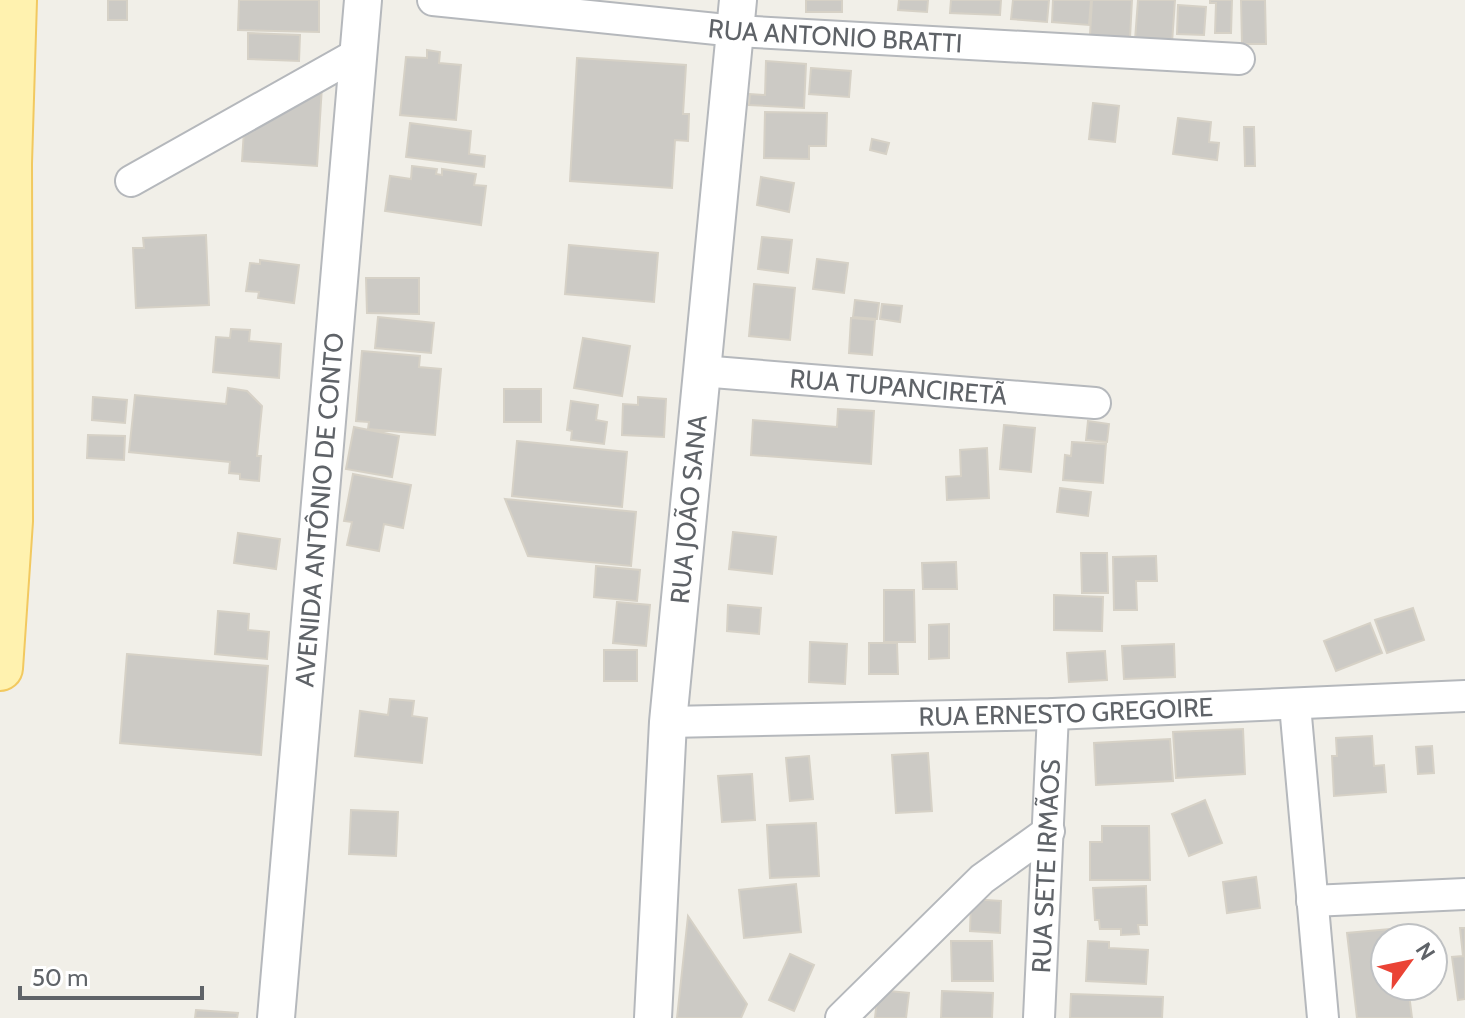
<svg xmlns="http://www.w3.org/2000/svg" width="1465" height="1018" font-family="Cabin,sans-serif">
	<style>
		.building { fill: #cccac5; stroke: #d6d1c6; stroke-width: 2 }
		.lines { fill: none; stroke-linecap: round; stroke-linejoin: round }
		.minor-casing { stroke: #b5b8bc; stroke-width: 34 }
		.tertiary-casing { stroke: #b5b8bc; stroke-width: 40 }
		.primary-casing { stroke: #f2c960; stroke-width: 48 }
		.minor { stroke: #fff; stroke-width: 30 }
		.tertiary { stroke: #fff; stroke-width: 36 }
		.primary { stroke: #fff2af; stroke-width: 44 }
		.labels { text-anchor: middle; stroke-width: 6; stroke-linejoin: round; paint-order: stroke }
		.street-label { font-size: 26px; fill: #5f6368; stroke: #fff }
	</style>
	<rect width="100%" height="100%" fill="#f1efe8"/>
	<!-- building -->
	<path class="building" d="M108 0H127V20H108Z
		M239 0H319V32L238 30Z
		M806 0H842V12H806Z
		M899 0H928L927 12 898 10Z
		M951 0H1001L1000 15 950 13Z
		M1013 0H1049L1047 22 1011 19Z
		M1053 0H1091L1089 25 1052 22Z
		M1092 0H1132L1130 38 1090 35Z
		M1138 0H1175L1172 43 1135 40Z
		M1210 0H1232L1231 33H1215L1216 3H1210Z
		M1241 0H1265L1266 44H1242Z
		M1178 5 1206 7 1204 35 1177 34Z
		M248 33 300 35 299 61 248 59Z
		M427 50 440 52 439 63 461 65 456 120 400 115 406 57 427 58Z
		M577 58 686 65 683 114H689L688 141 675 140 672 188 570 181Z
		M766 61 806 64 804 108 749 105 750 94 765 95Z
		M811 68 851 71 849 97 809 94Z
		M322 86 317 166 242 161 244 130Z
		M1093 103 1119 106 1115 142 1089 139Z
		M765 112 827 113 826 146H809V159L764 158Z
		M1178 118 1211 122 1209 142 1219 143 1217 160 1173 154Z
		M410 123 471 131 469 154 485 156 484 167 406 157Z
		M1244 127H1254L1255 166H1245Z
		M872 139 889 143 886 154 870 150Z
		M412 166 437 169 436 174 442 175V169L476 174 474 185 486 186 481 225 385 211 390 176 411 179Z
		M761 177 794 183 789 212 757 205Z
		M206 235 209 305 136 308 133 248H144L143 238Z
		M762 237 792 240 788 273 758 269Z
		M569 245 658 253 654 302 565 294Z
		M817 259 848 263 844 293 813 289Z
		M260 260 299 265 294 303 258 298 259 292 246 291 250 263 260 264Z
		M366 278H419V314L367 313Z
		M754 284 795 288 790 340 749 336Z
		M855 300 879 303 877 319 853 317Z
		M882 304 902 306 900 322 880 319Z
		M378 317 434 323 431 353 375 348Z
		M851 318 875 320 872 355 849 353Z
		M231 329 250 330 249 341 281 344 279 378 213 372 216 337 230 338Z
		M583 338 630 346 622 396 574 388Z
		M362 351 420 356 419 367 441 369 435 435 368 429 369 422 356 421Z
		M228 388 247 391 262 406 257 456H261L259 481 240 479V474L229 473 230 462 129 452 135 395 226 404Z
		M504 389H541V422H504Z
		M93 397 127 400 125 423 92 420Z
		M638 397 666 399 664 437 622 435 623 404 638 405Z
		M571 401 598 405 596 420 607 422 604 444 571 440 572 431 567 430Z
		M838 409 874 411 871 464 751 455 753 420 837 427Z
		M1088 421 1109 424 1107 442 1086 440Z
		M1004 425 1035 428 1031 472 1000 469Z
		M354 427 399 436 392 477 346 469Z
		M88 435 125 436 124 460 87 458Z
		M517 441 627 452 622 507 512 496Z
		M1072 442 1106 444 1103 483 1063 480 1065 455 1071 456Z
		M987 448 989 498 947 500 946 477 961 476 960 450Z
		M353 474 411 485 403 528 384 524 379 551 347 545 352 522 344 521Z
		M1060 488 1091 492 1088 516 1057 512Z
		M505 499 636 512 631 566 528 556Z
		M733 532 776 537 772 574 729 569Z
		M238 533 280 539 276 569 234 563Z
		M1081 553H1107L1108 593H1082Z
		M1156 556 1157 581H1136L1137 610H1114L1113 557Z
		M956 562 957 589H923L922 563Z
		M596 566 640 570 637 601 594 597Z
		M884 590H914L915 642H884Z
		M1054 595 1103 597 1102 631 1054 630Z
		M617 602 650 605 646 646 613 643Z
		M728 605 761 608 759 634 727 631Z
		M1413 608 1424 640 1387 653 1375 620Z
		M218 611 249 614 248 630 269 632 267 659 215 654Z
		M1370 623 1382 653 1336 671 1324 641Z
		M949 624V658L929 659V625Z
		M810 642 847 644 845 684 809 682Z
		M869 643H897L898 674H869Z
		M1174 644 1175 677 1124 679 1122 646Z
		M604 650H637V681H604Z
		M1105 651 1107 680 1069 682 1067 653Z
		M127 654 268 666 261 755 120 743Z
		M390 699 414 701 412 716 427 718 422 763 355 756 360 711 388 715Z
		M1243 729 1245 774 1176 778 1173 732Z
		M1372 736 1374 766 1384 765 1386 792 1334 796 1332 756H1337L1336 738Z
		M1170 739 1173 781 1096 785 1094 743Z
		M1432 746 1434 773 1418 774 1416 747Z
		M928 753 932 811 896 813 892 755Z
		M809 756 813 799 790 801 786 758Z
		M752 774 755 820 722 822 718 776Z
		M1205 800 1222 843 1189 856 1172 814Z
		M351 810 398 812 396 856 349 854Z
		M816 823 819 876 770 878 767 825Z
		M1102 826H1149L1150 880H1090V842H1102Z
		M1256 877 1260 908 1227 913 1223 882Z
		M796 884 801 932 744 938 739 890Z
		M1146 886 1147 925H1138L1139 934 1121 935V929H1100L1099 920H1095L1093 888Z
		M971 899 1001 901 1000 933 970 931Z
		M688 916 747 1004 741 1018H677Z
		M1412 927 1413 938H1385V986H1408L1412 1018H1357L1347 933Z
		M1460 928H1465V999L1458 1000 1452 957 1463 956Z
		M951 941H992L993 981H952Z
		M1088 941 1109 942V948L1148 950 1146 984 1086 981Z
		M790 954 814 965 794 1011 769 1000Z
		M878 990 909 993 906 1018H875Z
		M942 991 993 993 992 1018H941Z
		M1071 994 1163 997 1162 1018H1070Z
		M196 1010 238 1013 237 1018H195Z"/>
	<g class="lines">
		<!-- minor casing -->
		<g class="minor-casing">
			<g id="minor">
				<path id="s1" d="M433 0 736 31 1239 59"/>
				<path d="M131 181 357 54"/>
				<path id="s2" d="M701 371 1095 403"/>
				<path d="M1295 705 1323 1018"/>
				<path id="s3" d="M668 722 1053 714 1465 696"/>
				<path d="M1312 901 1465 894"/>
				<path d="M841 1018 982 879 1049 831"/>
				<path id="s4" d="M1039 1018 1053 714"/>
			</g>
		</g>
		<!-- tertiary casing -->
		<g class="tertiary-casing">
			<g id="tertiary">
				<path id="s5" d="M276 1018 363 0"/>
				<path id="s6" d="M653 1018 668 722 738 0"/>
			</g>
		</g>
		<!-- primary casing -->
		<g class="primary-casing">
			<path id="primary" d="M0 668 10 521 9 163 14 0"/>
		</g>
		<!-- minor -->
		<use href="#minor" class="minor"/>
		<!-- tertiary -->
		<use href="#tertiary" class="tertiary"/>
		<!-- primary -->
		<use href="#primary" class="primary"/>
	</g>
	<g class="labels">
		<!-- street labels -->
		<g class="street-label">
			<text dy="9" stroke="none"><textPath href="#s1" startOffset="404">RUA ANTONIO BRATTI</textPath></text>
			<text dy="9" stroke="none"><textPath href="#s2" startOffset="198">RUA TUPANCIRETÃ</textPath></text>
			<text dy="9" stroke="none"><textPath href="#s6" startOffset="510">RUA JOÃO SANA</textPath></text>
			<text dy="9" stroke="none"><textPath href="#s5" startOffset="510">AVENIDA ANTÔNIO DE CONTO</textPath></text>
			<text dy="9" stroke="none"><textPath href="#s3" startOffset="398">RUA ERNESTO GREGOIRE</textPath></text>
			<text dy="9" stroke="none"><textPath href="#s4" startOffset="152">RUA SETE IRMÃOS</textPath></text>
		</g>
	</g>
	<!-- north arrow -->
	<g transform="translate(1409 962) rotate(57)"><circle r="38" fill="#ffffff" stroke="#bfc1c3" stroke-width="2"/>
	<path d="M0-6L14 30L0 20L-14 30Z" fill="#ea4335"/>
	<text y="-12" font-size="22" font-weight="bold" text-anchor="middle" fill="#5f6368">N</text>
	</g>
	<!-- scale -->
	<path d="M20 986v12h182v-12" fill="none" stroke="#5f6368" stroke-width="4"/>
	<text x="32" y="986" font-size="24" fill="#5f6368" stroke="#ffffff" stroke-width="6" paint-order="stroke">50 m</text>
</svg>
